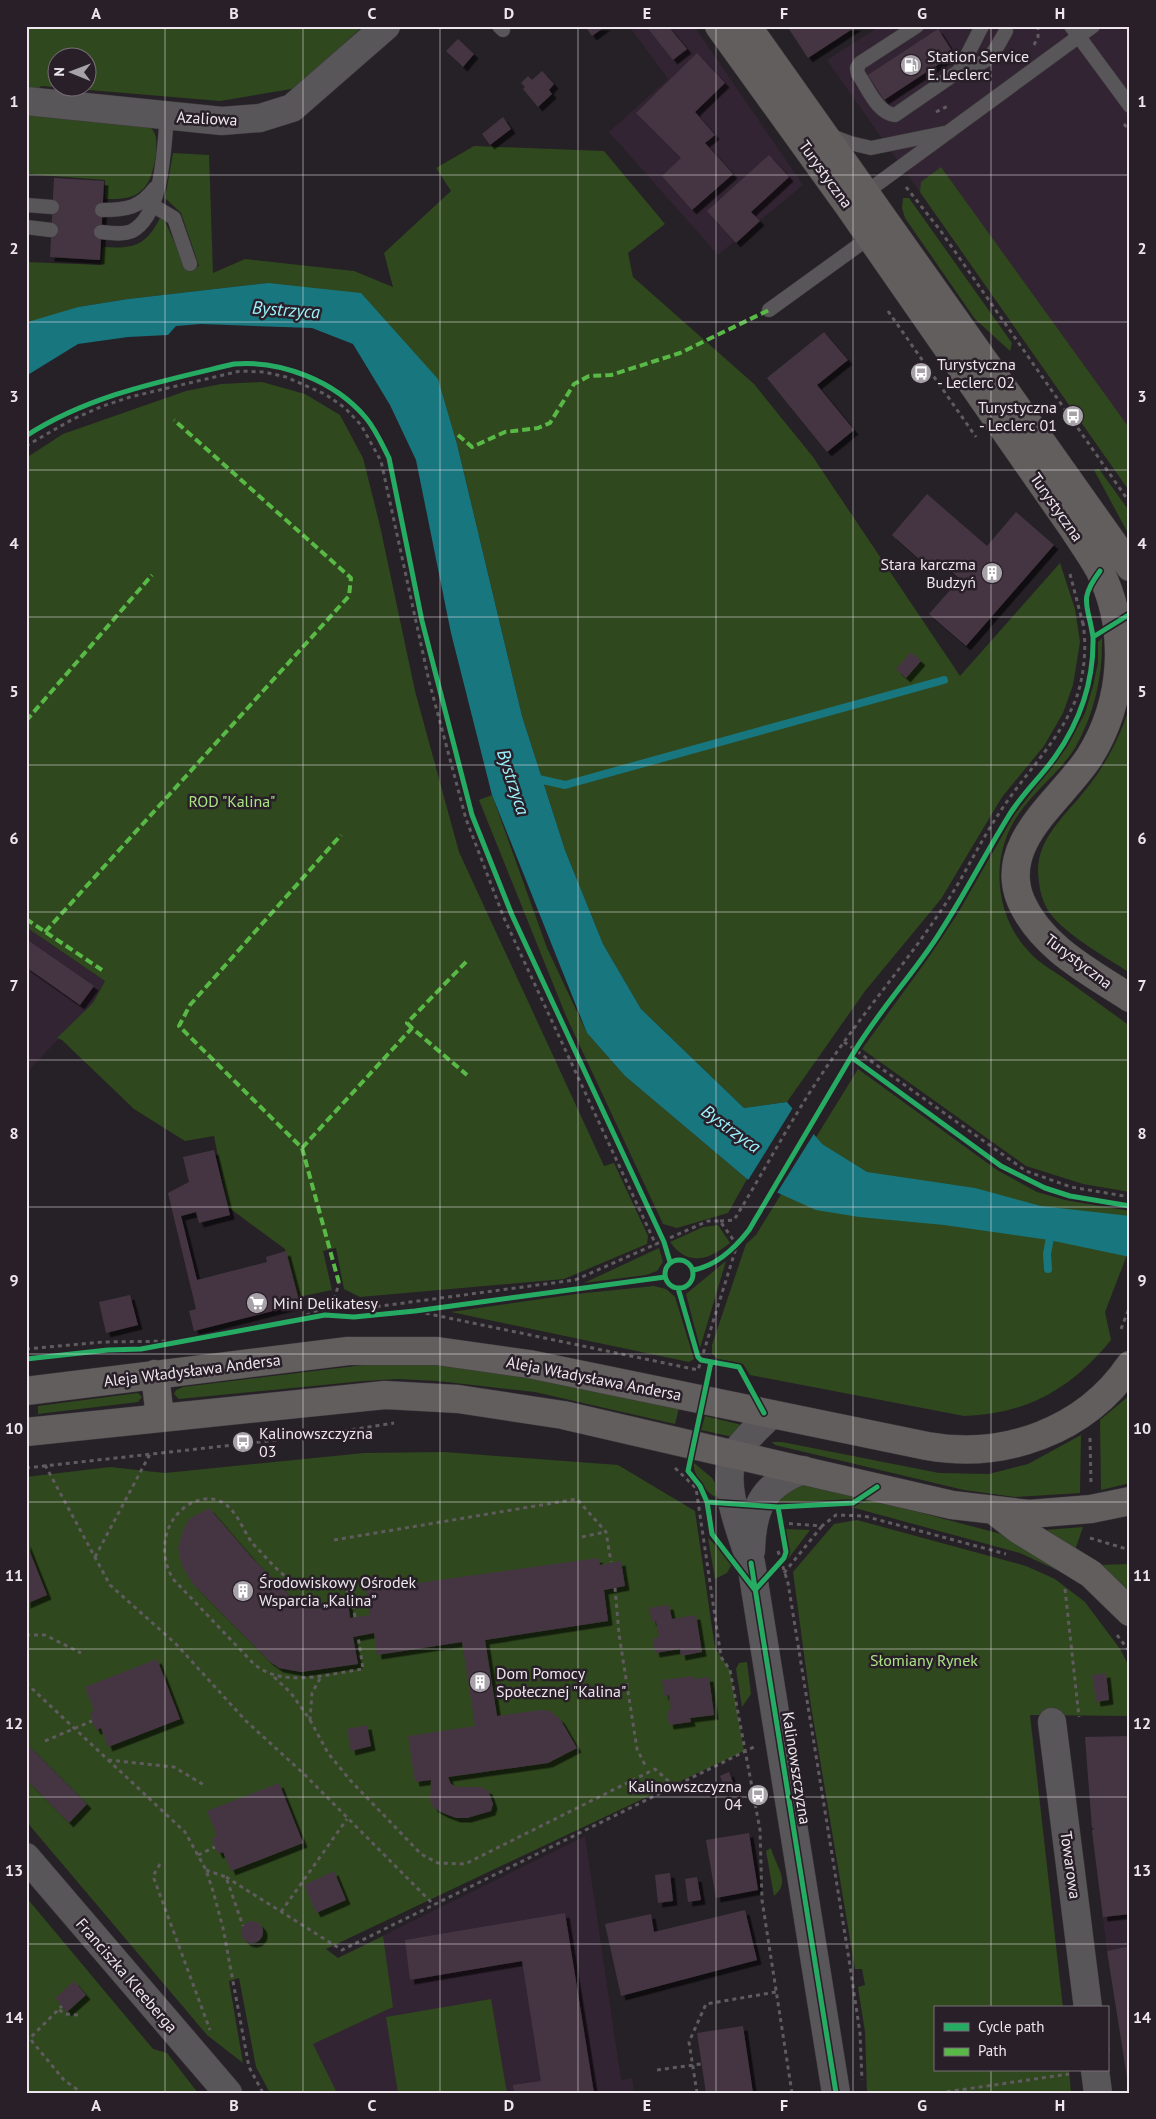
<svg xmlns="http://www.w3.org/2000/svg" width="1156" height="2119" font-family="'PT Sans',sans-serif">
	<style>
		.built { fill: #322432 }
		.green { fill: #30481d; fill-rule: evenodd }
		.water { fill: #18767f }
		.pier { fill: #262127 }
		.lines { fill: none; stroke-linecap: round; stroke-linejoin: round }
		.stream { stroke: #18767f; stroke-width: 8 }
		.building { fill: #453642; filter: url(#shadow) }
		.service-casing { stroke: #3f3b3f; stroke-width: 15 }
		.minor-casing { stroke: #3f3b3f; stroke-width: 29 }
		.secondary-casing { stroke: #3f3b3f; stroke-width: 29 }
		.path { stroke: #5f5b5f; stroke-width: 3; stroke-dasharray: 4 4; stroke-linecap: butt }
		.service { stroke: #595659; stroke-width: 14 }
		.minor { stroke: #595659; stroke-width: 28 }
		.secondary { stroke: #635e5e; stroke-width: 28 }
		.quiet { stroke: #58b947; stroke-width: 4; stroke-dasharray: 8 4; stroke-linecap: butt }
		.cycleway-casing { stroke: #281f29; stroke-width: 8 }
		.cycleway { stroke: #26ab63; stroke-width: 5 }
		.grid { fill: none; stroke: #ede6ed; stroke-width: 1; stroke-opacity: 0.55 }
		.labels { text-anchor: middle; stroke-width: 5; stroke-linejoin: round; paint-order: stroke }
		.poi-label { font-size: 16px; fill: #ede6ed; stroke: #281f29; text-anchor: start }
		.street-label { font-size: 16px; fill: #ede6ed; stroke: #281f29 }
		.park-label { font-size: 16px; fill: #aae382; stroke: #281f29 }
		.water-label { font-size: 18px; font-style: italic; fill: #9cf2fc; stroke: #281f29 }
		.neatline { fill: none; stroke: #ede6ed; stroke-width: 2 }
		.grid-label { font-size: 16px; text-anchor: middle; font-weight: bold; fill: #ede6ed }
	</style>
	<defs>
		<filter id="shadow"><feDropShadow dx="4.5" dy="4.5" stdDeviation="0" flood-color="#0009"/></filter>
	</defs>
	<rect width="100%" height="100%" fill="#262127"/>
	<!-- built -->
	<path class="built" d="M629 26H694L803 185 718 255 609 132 668 79Z
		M880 26H1130V492L827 60Z
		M26 927 105 981 93 1003 26 1073Z
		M1130 1825V1946L1107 1951 1092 1831 1094 1828Z
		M585 1836 621 2080 632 2078 634 2093H337L283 1985Z"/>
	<!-- green -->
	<path class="green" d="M26 26H363L297 88 220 101 41 86 26 101ZM58 58H88V88H58Z
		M26 110 148 125C152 129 155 132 156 138 158 152 153 181 142 190 132 200 117 199 105 199V180L26 174Z
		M474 146 604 151 665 224 628 253 633 277 754 384 813 457 960 676 1060 563 1075 609 1080 642 1073 685 1063 713 1044 746 1002 797 941 899 865 991 787 1102 744 1108 641 1009 603 944 565 850 522 716 457 444 438 380 268 283 128 299 78 307 26 324V262L101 265 103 247C133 249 146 246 160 218L165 221 187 271 199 266 181 213 165 198 173 153 209 155 213 273 245 259 354 271 393 287 384 253 451 191 436 168Z
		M941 167 1130 429V492L920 192 921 182Z
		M903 198H909L1012 343 1010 351 975 319 905 218 902 208Z
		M262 382 305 394 340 415 363 458 380 526 415 691 459 852 604 1166 614 1163 648 1236 647 1244 564 1279 360 1297 344 1289 336 1248 323 1251 332 1290 298 1297 285 1249 228 1207 214 1136 185 1141 134 1109 62 1040 57 1038 93 1003 105 981 26 927V458L63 434 186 391 221 384Z
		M1097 469H1099L1130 512V537L1094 470Z
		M1102 638C1103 676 1094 715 1075 748 1060 772 1034 791 1018 815 988 859 995 920 1034 957 1043 965 1055 972 1065 979 1087 995 1108 1010 1130 1026V1192L1083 1184 1026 1166 862 1049 929 957 958 913 1014 815 1067 747 1085 713 1093 686 1098 663V642Z
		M1130 704V973C1106 957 1071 938 1053 917 1045 908 1040 894 1039 882 1032 841 1064 818 1087 788 1106 764 1122 734 1130 704Z
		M492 795 547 948 587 1033 625 1076 747 1179 728 1213 677 1228 663 1224 566 1016 479 800Z
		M858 1069 997 1170 1037 1192 1065 1200 1130 1211V1247L1105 1312 1111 1340C1071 1389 1027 1414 964 1416L750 1375 743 1364 718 1359 712 1354V1345L746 1244 756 1235Z
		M718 1225 730 1243C709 1260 688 1267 670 1242L703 1227Z
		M659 1248 663 1262 657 1271 646 1275 584 1283Z
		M726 1261 700 1348 686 1294Z
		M654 1286 666 1289 675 1297 694 1359 689 1362 451 1312 576 1294Z
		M372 1364H430L489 1370 679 1408 675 1424 535 1392 438 1381 398 1379 364 1381 179 1399 174 1394 176 1390 183 1387Z
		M138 1393 142 1397 138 1402 38 1414V1406Z
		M1130 1395V1483L1101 1490 1100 1420Z
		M705 1416 750 1427 733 1437 701 1430Z
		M1081 1435 1080 1493 1015 1497 964 1490 775 1445 772 1442H782L939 1473 989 1474 1028 1464Z
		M444 1452 618 1465 695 1511 715 1648 730 1670 744 1751 326 1949 338 1958 383 1936 393 2007 313 2044 337 2093H270L256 2067 239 1978 229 1981 243 2063 207 2035 26 1821V1477L110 1467 165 1473 364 1453Z
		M694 1463 712 1478 724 1497C720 1497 715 1497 712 1495 704 1489 692 1473 694 1463Z
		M803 1484 859 1497 850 1501 791 1503 773 1501Z
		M869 1499 1001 1534 1034 1549 1065 1567 1061 1572 1020 1553 851 1507Z
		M857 1520 1026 1566 1055 1579 1085 1602 1120 1649 1130 1668V1716L1030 1715 1063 2008H935V2070H1069L1071 2093H867L865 2032 858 1987 865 1985 862 1969H855L811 1706 793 1572 834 1524Z
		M1083 1527 1075 1550 1045 1530Z
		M785 1529 810 1530 788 1559 789 1551Z
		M708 1538 728 1556 732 1564 727 1573 715 1579Z
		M1130 1564V1593L1099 1565Z
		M747 1662 751 1694 742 1707 736 1669 739 1663Z
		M771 1848C775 1865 792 1882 774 1896L766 1851Z
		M26 1897 153 2049 167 2053 198 2093H26Z
		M491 1999 507 2093H398L386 2017Z"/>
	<!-- water -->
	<path class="water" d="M268 283 361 293 438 379 457 444 522 716 565 850 603 944 641 1009 744 1108 787 1102 822 1144 867 1172 975 1188 1041 1206 1130 1216V1257L1049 1240 944 1225 859 1217 816 1210 747 1179 625 1076 587 1033 492 795 451 633 416 460 390 405 353 344 312 328 201 324 176 326 168 335 128 337 78 344 26 376V324L31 321 78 307 128 299Z"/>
	<!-- pier -->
	<path class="pier" d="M794 1106 815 1132 775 1196 747 1182Z"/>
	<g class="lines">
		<!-- stream -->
		<path class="stream" d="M534 778 565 785 944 680
			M1048 1269 1047 1254 1051 1232"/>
	</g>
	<!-- building -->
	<path class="building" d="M585 26H606L592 36Z
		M646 26H668L687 49 673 60Z
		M787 26H857L808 58Z
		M938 29 954 54 884 100 868 75Z
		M458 39 474 54 463 67 446 51Z
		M697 53 725 83 695 112 715 135 705 143 733 174 692 210 662 176 681 158 636 113Z
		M542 71 554 84 549 90 552 94 538 107 523 89 525 87 521 83 528 76 532 80Z
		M503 117 511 129 490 145 482 134Z
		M769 155 789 177 751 212 760 221 736 243 707 211Z
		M54 178 104 181 100 260 50 257Z
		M824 332 848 360 817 385 854 430 827 452 767 378Z
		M927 494 987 546 1016 512 1054 545 966 646 929 614 960 579 937 559 929 568 892 535Z
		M911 652 921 661 906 678 896 669Z
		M26 939 94 986 80 1005 26 967Z
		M214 1150 230 1215 199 1223 196 1212 181 1216 197 1280 267 1262 266 1257 286 1251 300 1304 194 1331 189 1311 196 1309 168 1193 189 1182 183 1157Z
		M130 1295 138 1325 106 1333 99 1302Z
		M209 1508 253 1559 297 1603 309 1609 348 1602 350 1618 370 1615 366 1590 598 1558 600 1565 621 1561 625 1586 604 1590 608 1621 485 1640 497 1716 540 1710 550 1711 560 1719 577 1748 548 1763 448 1777 451 1784 457 1787H480L488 1790 493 1804 491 1811 467 1818H456L443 1813 434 1808 430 1801 431 1780 415 1782 408 1736 475 1726 462 1642 377 1655 374 1633 353 1637 358 1664 301 1672 279 1668 269 1661 193 1584 182 1566 178 1547 184 1528 189 1519Z
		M26 1542 47 1595 26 1604Z
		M669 1605 672 1619 696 1615 702 1652 681 1656 680 1649 655 1653 653 1638 659 1637 656 1621 652 1622 649 1608Z
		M157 1659 180 1719 108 1747 101 1728 96 1730 92 1721 90 1713 94 1711 85 1687Z
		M1106 1673 1109 1700 1096 1702 1092 1675Z
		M693 1676V1679L709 1677 714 1715 690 1718 691 1722 669 1725 667 1710H671L669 1695 664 1696 662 1680Z
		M367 1725 371 1746 351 1751 347 1729Z
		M1130 1736V1914L1103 1917 1092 1831 1094 1828H1092L1085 1737Z
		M26 1743 87 1804 69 1823 26 1779Z
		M729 1772 734 1785 725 1789 720 1776Z
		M279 1783 303 1843 231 1871 223 1852 218 1854 215 1847 212 1838 217 1836 207 1811Z
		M749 1833 758 1890 716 1898 706 1840Z
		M334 1871 346 1900 316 1913 304 1885Z
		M670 1873 673 1901 658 1903 655 1875Z
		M697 1877 701 1900 688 1902 685 1879Z
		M745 1910 757 1960 621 1996 605 1924 651 1914 654 1932Z
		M565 1913 594 2093H514L513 2085 541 2081 522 1961 410 1980 405 1940Z
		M241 1932a11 11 0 1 1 22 0a11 11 0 1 1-22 0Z
		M1130 1946V2090H1129L1107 1951Z
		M74 1981 86 1995 67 2012 55 1998Z
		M743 2026 753 2093H706L697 2033Z"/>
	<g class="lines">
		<!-- service casing -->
		<g class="service-casing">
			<path id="service" d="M499 26 503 30
				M917 26 860 63 857 68 858 74C868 88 877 113 895 115L959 71 982 26
				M1071 26 1130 106
				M959 71C991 62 990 59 1006 31L1005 26
				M829 135 850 143 871 148 949 132
				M861 196 1093 26
				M26 205 52 207
				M152 205 174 218 190 264
				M102 210C126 210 140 208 155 188
				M26 227 51 230
				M101 232C110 233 123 235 132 231 163 215 164 146 167 116
				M769 310 870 237"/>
		</g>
		<!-- minor casing -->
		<g class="minor-casing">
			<path id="minor" d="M26 101 222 121 260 118 292 108 386 26
				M771 1414C760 1426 743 1440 735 1454 719 1481 742 1535 751 1563L836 2093
				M751 1551C752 1509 762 1485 803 1470
				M1052 1722 1088 2008
				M26 1857 228 2093
				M1095 2070 1098 2093"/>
		</g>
		<!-- secondary casing -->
		<g class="secondary-casing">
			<path id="secondary" d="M719 26 848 205 1072 527C1081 541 1092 556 1100 571 1129 630 1124 701 1090 756 1063 799 996 842 1021 901 1041 947 1090 972 1130 998
				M747 26 1130 567
				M155 1374 160 1418
				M26 1391 348 1351H437L529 1364 927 1446C1004 1460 1085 1431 1130 1365
				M26 1432 385 1395 458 1399 563 1415 952 1505 1029 1514 1091 1509 1130 1501
				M996 1512 1019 1530 1091 1574 1130 1612"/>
		</g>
		<!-- path -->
		<path class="path" d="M1034 45 1038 37V26
			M936 112 948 106
			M1124 124 1130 131
			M906 187 940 230 1130 503
			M888 311 976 437
			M26 446 73 419 103 406 130 397 240 371 264 372 286 377 325 394 345 408 361 425 381 461 429 681 466 819 504 918 656 1245
			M1070 574 1083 624
			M844 1042 1026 1171 1071 1187 1130 1197
			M720 1221 734 1220C766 1168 795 1112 830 1062 866 1009 907 962 942 909 963 879 978 845 998 815 1023 775 1058 743 1076 699 1084 676 1087 647 1083 624L1091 622
			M332 1307 339 1283
			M291 1320 332 1307 359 1309 575 1280 708 1221H720L737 1245 698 1370 415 1311
			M1121 1329 1130 1306
			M26 1349 103 1342 180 1341
			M1090 1438 1091 1485
			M45 1465 110 1585 176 1644 246 1721 304 1774 434 1905
			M26 1468 305 1437 394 1423
			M675 1468 696 1488 721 1657 730 1670 760 1830 762 1900 792 2093
			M781 1523 822 1526 836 1515 864 1516 1006 1554
			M582 1537 605 1532
			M1090 1538 1130 1550
			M334 1540 577 1499 606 1532 611 1562
			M778 1551 788 1583 848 1953 860 2033 862 2080
			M95 1557 150 1454
			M784 1573 822 1526
			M615 1588 619 1634 637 1749 645 1765
			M1065 1589 1079 1717
			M355 1617C345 1562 333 1596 301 1585 283 1579 268 1559 255 1546 242 1532 238 1507 217 1500 207 1497 197 1500 188 1505 163 1521 158 1554 173 1579L253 1663C282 1689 327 1674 363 1669L358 1636
			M26 1635H45L81 1653
			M1117 1635 1130 1652
			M274 1677 291 1693 310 1720 312 1693 322 1675
			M26 1683 185 1832 206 1870 213 1891 223 1928 249 2067 263 2093
			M310 1720 328 1753 350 1780 421 1854 438 1863 465 1864 655 1769 674 1786
			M45 1741 92 1721
			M108 1760 174 1767 204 1785
			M198 1855 215 1847
			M160 1864 153 1876 210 2030
			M206 1870 226 1877 243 1926
			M226 1877 342 1950 756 1746
			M281 1912 347 1819
			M59 2010 66 2014 78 2015
			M26 2034 64 2080 82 2093
			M1107 2040 1108 2050
			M26 2042 62 2006
			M657 2070 701 2064
			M697 2093 689 2042 706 2004 776 1992
			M939 2093 1069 2074"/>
		<!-- service -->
		<use href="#service" class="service"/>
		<!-- minor -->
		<use href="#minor" class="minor"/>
		<!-- secondary -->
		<use href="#secondary" class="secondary"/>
		<!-- quiet -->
		<path class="quiet" d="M458 435 472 447 505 432 538 428 550 423 574 384 589 376 611 375 680 353 769 310
			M26 721 152 575
			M26 919 102 970
			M45 932 349 596 351 578 174 420
			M412 1028 407 1023 467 961
			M302 1148 412 1028 467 1075
			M339 1283 302 1148 179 1026 190 1005 341 835"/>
		<!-- cycleway casing -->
		<g class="cycleway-casing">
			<path id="cycleway" d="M26 436C89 395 163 381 234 364 281 360 335 381 366 418 376 430 382 444 389 458L422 621 472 815 512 915 664 1242 670 1262
				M1093 637C1088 603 1078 601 1100 571
				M851 1057C876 1014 910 978 937 937 963 898 984 856 1008 817 1021 795 1040 778 1055 757 1081 720 1094 682 1093 637L1130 614
				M665 1274a14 14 0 1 1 28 0a14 14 0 1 1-28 0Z
				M693 1270C717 1266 735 1248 749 1230L851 1057 1001 1166 1045 1188 1070 1196 1130 1206
				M678 1288 698 1357 701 1360 739 1367 764 1413
				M26 1359 108 1350 141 1349 325 1315 354 1317 415 1311 665 1277
				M711 1362 688 1471 700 1486 707 1502 712 1534 755 1590 784 1558 786 1552 778 1507
				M707 1502 778 1507 853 1503 877 1487
				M751 1563 836 2093"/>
		</g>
		<!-- cycleway -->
		<use href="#cycleway" class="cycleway"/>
	</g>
	<!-- grid -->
	<path class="grid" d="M165 26V2093M303 26V2093M440 26V2093M578 26V2093M716 26V2093M853 26V2093M991 26V2008M26 175H1130M26 322H1130M26 470H1130M26 617H1130M26 765H1130M26 912H1130M26 1060H1130M26 1207H1130M26 1354H1130M26 1502H1130M26 1649H1130M26 1797H1130M26 1944H1130M991 2070V2093"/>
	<!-- icons -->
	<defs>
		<g id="fuel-disc" transform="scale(1.125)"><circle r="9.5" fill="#a7a1a8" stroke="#281f29"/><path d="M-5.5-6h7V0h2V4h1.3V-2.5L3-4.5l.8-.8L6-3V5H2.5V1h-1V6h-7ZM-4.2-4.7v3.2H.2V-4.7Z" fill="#fff"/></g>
		<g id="bus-disc" transform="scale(1.125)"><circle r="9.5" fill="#a7a1a8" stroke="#281f29"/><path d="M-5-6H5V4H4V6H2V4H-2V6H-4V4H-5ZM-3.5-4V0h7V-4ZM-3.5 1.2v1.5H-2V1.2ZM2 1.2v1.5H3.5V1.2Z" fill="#fff"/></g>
		<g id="building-disc" transform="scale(1.125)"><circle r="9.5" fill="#a7a1a8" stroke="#281f29"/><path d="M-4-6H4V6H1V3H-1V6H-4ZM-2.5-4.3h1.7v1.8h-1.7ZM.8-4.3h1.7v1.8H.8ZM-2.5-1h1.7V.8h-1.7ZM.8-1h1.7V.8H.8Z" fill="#fff"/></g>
		<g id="supermarket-disc" transform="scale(1.125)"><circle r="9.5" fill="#a7a1a8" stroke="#281f29"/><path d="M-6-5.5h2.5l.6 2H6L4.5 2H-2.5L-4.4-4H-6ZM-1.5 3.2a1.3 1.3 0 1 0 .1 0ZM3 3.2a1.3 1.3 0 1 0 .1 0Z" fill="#fff"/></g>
	</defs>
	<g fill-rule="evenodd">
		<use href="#fuel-disc" x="911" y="65"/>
		<use href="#bus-disc" x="921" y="373"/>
		<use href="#bus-disc" x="1073" y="416"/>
		<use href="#building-disc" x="992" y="573"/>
		<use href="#supermarket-disc" x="257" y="1303"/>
		<use href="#bus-disc" x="243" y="1442"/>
		<use href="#building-disc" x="243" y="1591"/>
		<use href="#building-disc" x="480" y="1682"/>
		<use href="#bus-disc" x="758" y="1795"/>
	</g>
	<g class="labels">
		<!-- poi labels -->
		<g class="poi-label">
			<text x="927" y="62">Station Service<tspan x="927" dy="18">E. Leclerc</tspan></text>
			<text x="937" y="370">Turystyczna<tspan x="937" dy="18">- Leclerc 02</tspan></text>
			<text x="1057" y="413" text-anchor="end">Turystyczna<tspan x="1057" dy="18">- Leclerc 01</tspan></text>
			<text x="976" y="570" text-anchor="end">Stara karczma<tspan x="976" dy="18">Budzyń</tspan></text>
			<text x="273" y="1309">Mini Delikatesy</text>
			<text x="259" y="1439">Kalinowszczyzna<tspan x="259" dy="18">03</tspan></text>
			<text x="259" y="1588">Środowiskowy Ośrodek<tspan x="259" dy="18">Wsparcia „Kalina”</tspan></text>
			<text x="496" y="1679">Dom Pomocy<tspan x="496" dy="18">Społecznej "Kalina"</tspan></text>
			<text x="742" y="1792" text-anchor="end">Kalinowszczyzna<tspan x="742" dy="18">04</tspan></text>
		</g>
		<!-- street labels -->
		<g class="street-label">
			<text transform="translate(207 118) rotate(3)" y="6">Azaliowa</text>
			<text transform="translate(826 174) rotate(54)" y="6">Turystyczna</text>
			<text transform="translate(1057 507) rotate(55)" y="6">Turystyczna</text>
			<text transform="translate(1079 961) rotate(37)" y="6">Turystyczna</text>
			<text transform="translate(192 1370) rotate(-7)" y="6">Aleja Władysława Andersa</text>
			<text transform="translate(594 1378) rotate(11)" y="6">Aleja Władysława Andersa</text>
			<text transform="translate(797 1768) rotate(81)" y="6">Kalinowszczyzna</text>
			<text transform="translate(1071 1865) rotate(82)" y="6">Towarowa</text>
			<text transform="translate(127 1975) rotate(49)" y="6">Franciszka Kleeberga</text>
		</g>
		<!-- park labels -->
		<g class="park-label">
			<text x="232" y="807">ROD "Kalina"</text>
			<text x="924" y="1666">Słomiany Rynek</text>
		</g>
		<!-- water labels -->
		<g class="water-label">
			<text transform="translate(286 310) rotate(4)" y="6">Bystrzyca</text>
			<text transform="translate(513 782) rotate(72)" y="6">Bystrzyca</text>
			<text transform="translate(731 1129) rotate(36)" y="6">Bystrzyca</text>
		</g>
	</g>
	<!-- border -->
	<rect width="1156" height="2119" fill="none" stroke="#281f29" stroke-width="55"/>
	<!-- legend -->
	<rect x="934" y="2006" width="175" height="65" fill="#281f29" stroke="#776f77"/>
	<rect x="944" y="2023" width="25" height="8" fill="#26ab63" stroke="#776f77"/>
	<text x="978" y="2032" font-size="15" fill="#ede6ed">Cycle path</text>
	<rect x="944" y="2048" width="25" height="8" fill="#58b947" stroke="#776f77"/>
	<text x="978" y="2056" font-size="15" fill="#ede6ed">Path</text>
	<!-- north arrow -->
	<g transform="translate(72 72) rotate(271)"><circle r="24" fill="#281f29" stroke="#776f77"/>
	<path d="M0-4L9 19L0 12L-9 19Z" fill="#a7a1a8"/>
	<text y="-8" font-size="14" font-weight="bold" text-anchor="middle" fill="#ede6ed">N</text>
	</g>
	<rect x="28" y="28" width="1100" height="2064" class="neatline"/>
	<g class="grid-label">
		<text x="96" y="19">A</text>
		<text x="234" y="19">B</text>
		<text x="372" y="19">C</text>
		<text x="509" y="19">D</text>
		<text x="647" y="19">E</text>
		<text x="784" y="19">F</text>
		<text x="922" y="19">G</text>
		<text x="1060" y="19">H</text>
		<text x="14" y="107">1</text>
		<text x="1142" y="107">1</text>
		<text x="14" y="254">2</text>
		<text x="1142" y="254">2</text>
		<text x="14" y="402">3</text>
		<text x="1142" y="402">3</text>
		<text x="14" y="549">4</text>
		<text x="1142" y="549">4</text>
		<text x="14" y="697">5</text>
		<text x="1142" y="697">5</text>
		<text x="14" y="844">6</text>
		<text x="1142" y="844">6</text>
		<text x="14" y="991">7</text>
		<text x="1142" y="991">7</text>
		<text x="14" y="1139">8</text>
		<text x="1142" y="1139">8</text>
		<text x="14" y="1286">9</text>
		<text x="1142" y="1286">9</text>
		<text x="14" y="1434">10</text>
		<text x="1142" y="1434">10</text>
		<text x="14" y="1581">11</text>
		<text x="1142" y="1581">11</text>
		<text x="14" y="1729">12</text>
		<text x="1142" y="1729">12</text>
		<text x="14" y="1876">13</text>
		<text x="1142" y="1876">13</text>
		<text x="14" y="2023">14</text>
		<text x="1142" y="2023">14</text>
		<text x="96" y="2111">A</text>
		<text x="234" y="2111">B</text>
		<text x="372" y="2111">C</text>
		<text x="509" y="2111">D</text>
		<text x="647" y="2111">E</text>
		<text x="784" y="2111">F</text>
		<text x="922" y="2111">G</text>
		<text x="1060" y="2111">H</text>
	</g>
</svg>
